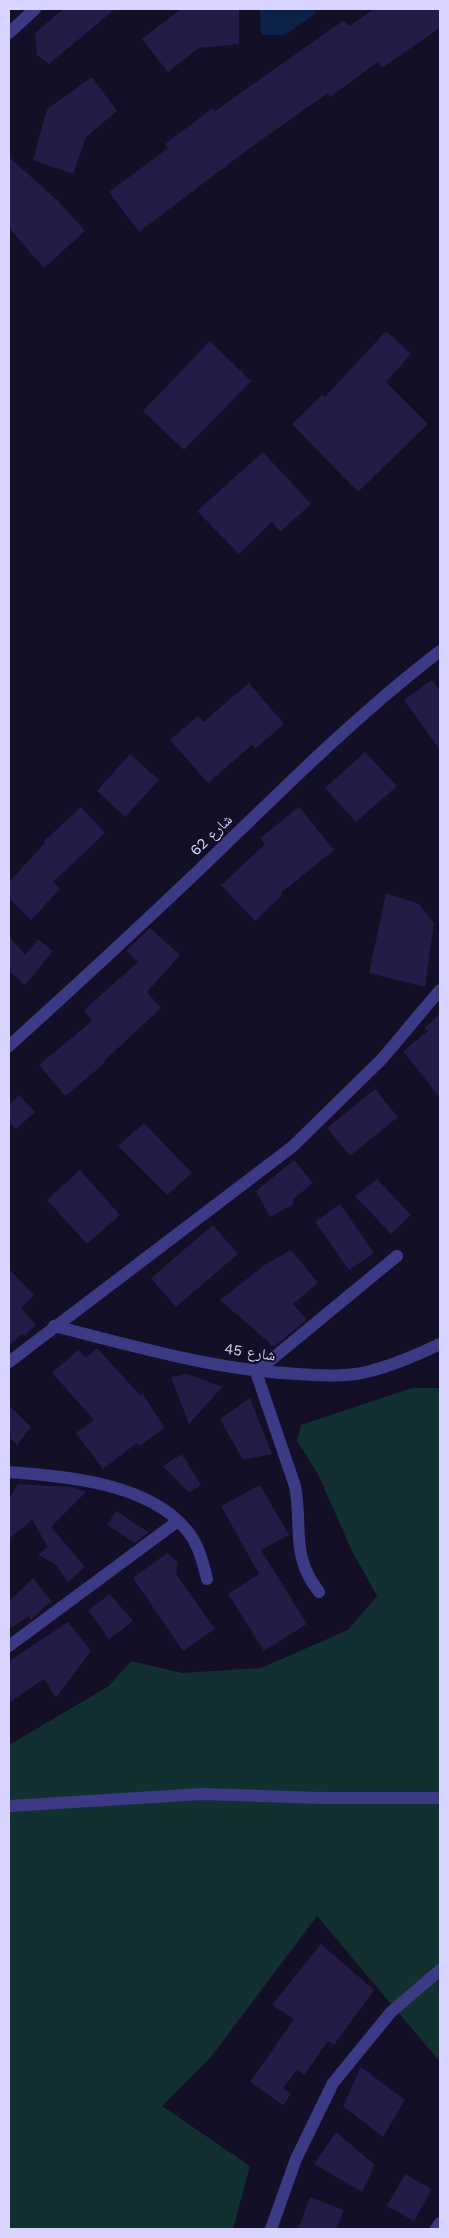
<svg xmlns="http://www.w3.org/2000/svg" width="449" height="2238" font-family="'Work Sans','Noto Naskh Arabic',sans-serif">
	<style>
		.green { fill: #12302f }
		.water { fill: #0c2248 }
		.building { fill: #241b47 }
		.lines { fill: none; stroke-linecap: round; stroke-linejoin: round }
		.minor { stroke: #3d3a85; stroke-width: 12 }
		.labels { text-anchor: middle; stroke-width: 4; stroke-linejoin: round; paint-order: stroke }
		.street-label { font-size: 15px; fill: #d9d4ff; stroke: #130f26 }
	</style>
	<rect width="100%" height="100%" fill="#130f26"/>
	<!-- green -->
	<path class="green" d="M412 1388H440V2062L317 1916 211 2057 162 2106 250 2166 233 2229H9V1745L109 1686 131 1661 182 1673 261 1668 348 1630 377 1596 352 1551 318 1474 297 1441 301 1425Z"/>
	<!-- water -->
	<path class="water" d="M314 9 315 14 285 35H261L260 10Z"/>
	<!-- building -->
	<path class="building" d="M63 9H115L49 64 37 55 35 33Z
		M181 9H239V44L199 48 168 72 142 39Z
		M374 9H440V28L382 68 378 62 330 97 328 93 254 145 139 232 109 192 168 148 165 144 213 108 215 111 344 20 349 26Z
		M92 77 117 111 86 137 73 174 33 160 47 109Z
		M9 157 58 201 85 231 44 268 9 228Z
		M386 331 411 354 386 382 428 424 358 492 292 424 322 395 325 397Z
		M210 341 251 381 184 450 143 411Z
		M263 452 311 504 280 532 272 522 239 554 197 511Z
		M432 680 440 690V750L404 700Z
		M249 683 284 724 255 749 252 745 208 783 170 740 198 716 203 722Z
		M365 752 397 786 356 822 325 788Z
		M130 754 159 780 125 817 97 791Z
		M81 807 105 833 53 882 60 889 31 920 9 898V882L45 843 44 841Z
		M299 807 334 850 281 893 282 895 255 921 221 885 265 844 260 838Z
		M386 893 419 904 434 923 425 987 369 973Z
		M150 928 180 955 147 992 161 1008 104 1061 105 1063 65 1096 39 1065 92 1021 84 1010 138 962 126 951Z
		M9 936 25 955 38 939 53 951 25 985 9 971Z
		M440 1013V1098L403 1051 428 1031 425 1028Z
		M375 1089 398 1117 350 1156 327 1128Z
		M19 1095 35 1112 16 1129 9 1122V1105Z
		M144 1123 192 1173 167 1195 118 1146Z
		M294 1160 313 1183 292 1200 294 1204 270 1217 256 1191Z
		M80 1170 120 1215 87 1244 47 1200Z
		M377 1179 411 1215 391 1234 355 1196Z
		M340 1204 374 1253 349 1270 315 1222Z
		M213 1225 238 1254 176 1307 151 1278Z
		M291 1250 318 1283 293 1304 307 1320 274 1347 220 1300 266 1264Z
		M9 1269 34 1295 21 1308 36 1325 24 1336 22 1334 9 1346Z
		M97 1348 140 1395 142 1393 165 1428 139 1446 137 1443 103 1469 76 1433 94 1420 52 1373 78 1350 86 1358Z
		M187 1374 222 1387 189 1424 171 1377Z
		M250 1398 272 1454 243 1460 220 1419Z
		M9 1405 31 1427 17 1445 9 1437Z
		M182 1454 201 1485 189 1493 163 1466Z
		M18 1484 71 1487 86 1492 51 1527 85 1567 68 1582 55 1564 38 1555 48 1547 32 1520 9 1539V1499Z
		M260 1485 289 1535 261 1550 307 1624 264 1651 228 1594 259 1574 221 1506Z
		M116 1511 148 1532 146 1534 135 1543 107 1525Z
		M167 1553 178 1562 176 1574 215 1629 183 1651 133 1578Z
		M33 1578 51 1601 31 1620 29 1616 9 1629V1601Z
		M110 1594 133 1621 109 1639 88 1610Z
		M68 1622 91 1651 56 1698 44 1679 9 1703V1661Z
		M321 1944 374 1990 334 2045 328 2041 304 2075 297 2070 283 2088 291 2094 283 2105 250 2082 294 2019 272 2005Z
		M361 2067 405 2100 383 2137 343 2106Z
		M336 2132 375 2165 362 2192 314 2164Z
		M405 2174 432 2189 414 2221 387 2206Z
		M310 2197 344 2210 336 2229H298Z"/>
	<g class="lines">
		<!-- minor -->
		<path class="minor" d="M9 33 35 9
			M9 1046C73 988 137 929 200 869 278 794 354 717 440 651
			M54 1326C134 1346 215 1370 298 1374 319 1375 341 1377 362 1373 390 1367 415 1356 440 1344
			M9 1362 292 1147 382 1059 440 990
			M9 1472C65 1476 152 1483 189 1533 199 1546 203 1563 207 1579
			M319 1592C290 1555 303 1528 295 1486L256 1372 397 1256
			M9 1646 178 1521
			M9 1806 202 1794 322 1798H440
			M271 2229 296 2159 333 2083 391 2012 440 1970
			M436 2229 440 2223"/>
	</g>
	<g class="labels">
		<!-- street labels -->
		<g class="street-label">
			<text transform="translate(211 835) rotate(-44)" y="5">شارع 62</text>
			<text transform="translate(250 1352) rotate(8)" y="5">شارع 45</text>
		</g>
	</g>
	<!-- border -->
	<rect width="449" height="2238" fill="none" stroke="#d9d4ff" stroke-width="20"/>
</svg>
